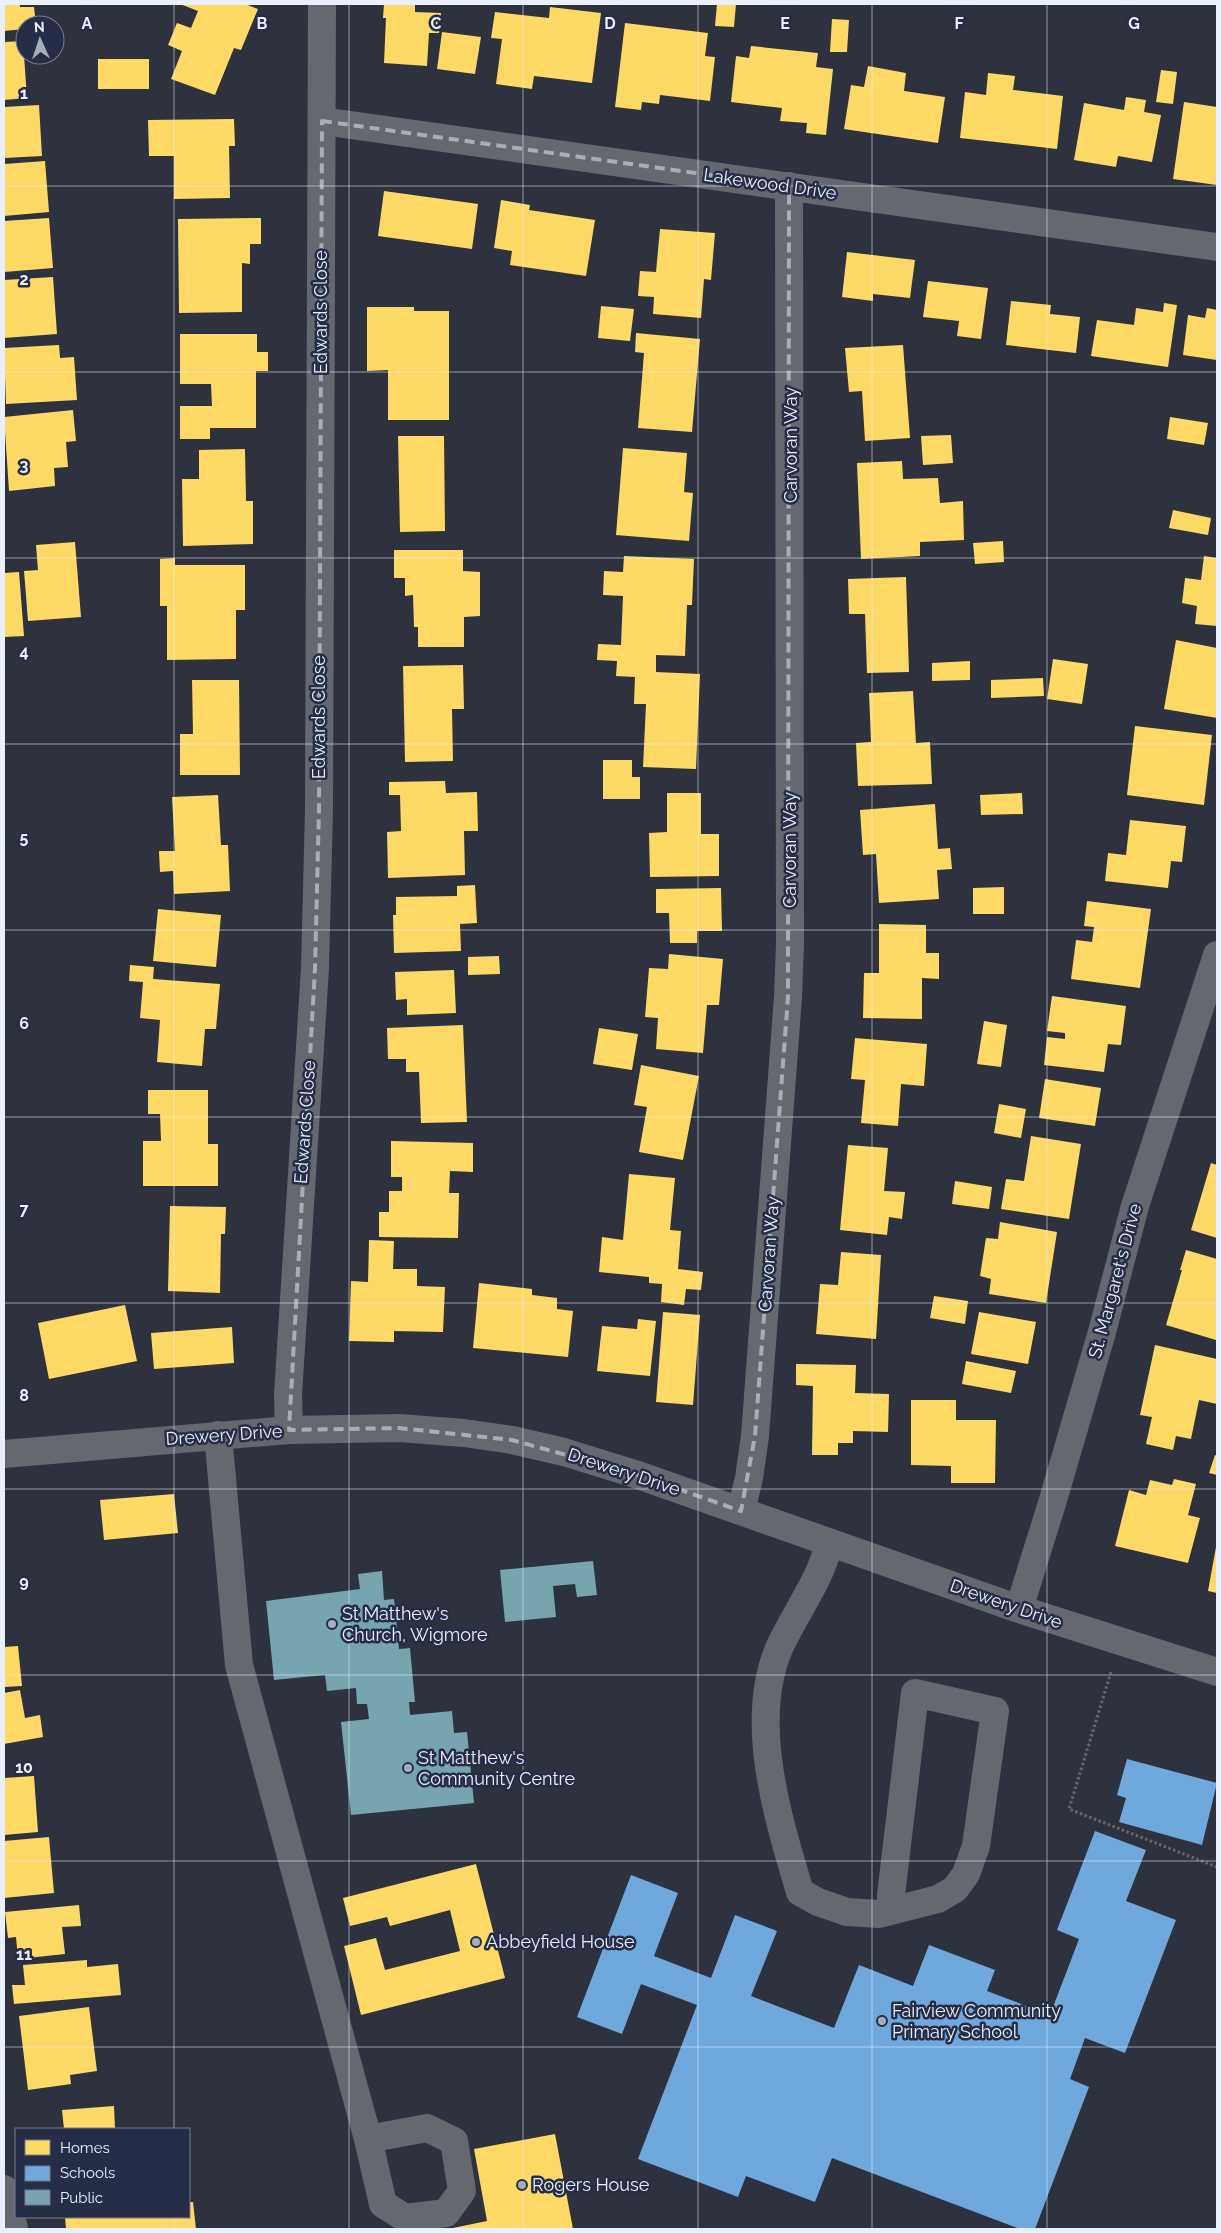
<svg xmlns="http://www.w3.org/2000/svg" width="1221" height="2233" font-family="Raleway,sans-serif">
	<style>
		.homes { fill: #ffd966 }
		.schools { fill: #6fa8dc }
		.public { fill: #76a5af }
		.lines { fill: none; stroke-linecap: round; stroke-linejoin: round }
		.path { stroke: #65686f; stroke-width: 3; stroke-dasharray: 2.5 2.5; stroke-linecap: butt }
		.minor { stroke: #66686f; stroke-width: 28 }
		.marked { fill: none; stroke: #a8adba; stroke-width: 4; stroke-dasharray: 10 6; stroke-linejoin: round }
		.grid { fill: none; stroke: #eaeffd; stroke-width: 1; stroke-opacity: 0.55 }
		.poi-dot { fill: #a8adba; stroke: #262e47; stroke-width: 2 }
		.labels { text-anchor: middle; stroke-width: 5; stroke-linejoin: round; paint-order: stroke }
		.street-label { font-size: 18px; fill: #eaeffd; stroke: #262e47 }
		.poi-label { font-size: 18px; fill: #eaeffd; stroke: #262e47; text-anchor: start }
		.grid-label { font-size: 16px; text-anchor: middle; font-weight: bold; fill: #eaeffd; stroke: #262e47; stroke-width: 5; stroke-linejoin: round; paint-order: stroke }
	</style>
	<rect width="100%" height="100%" fill="#2e323f"/>
	<!-- homes -->
	<path class="homes" d="M4 4H20V7H34L36 25H25V29L4 31Z
		M180 4H245L258 9 241 50 234 48 215 95 171 79 182 51 168 45 177 23 191 28 198 11Z
		M384 4H415V12L441 13 439 33H429L427 66 384 63 386 18H383Z
		M717 4H736L734 27 715 26Z
		M550 7 601 13 592 83 534 76 532 89 496 84 502 39 491 38 495 12 549 18Z
		M832 19 849 20 847 52H830Z
		M625 23 708 33 705 56 715 57 710 101 660 95 659 104 642 102 641 110 615 107Z
		M442 32 481 37 475 74 437 69Z
		M23 41 27 98 4 100V42Z
		M751 46 818 53 816 67 833 69 826 135 806 133 807 123 780 121 782 108 731 102 736 56 749 58Z
		M98 59H149V89H98Z
		M868 66 906 73 904 91 945 97 938 143 844 129 851 85 864 87Z
		M1161 70 1177 72 1173 104 1156 102Z
		M988 73 1015 76 1013 90 1063 96 1057 149 960 138 965 92 986 95Z
		M1126 97 1146 100 1144 112 1161 115 1152 162 1118 156 1116 167 1074 160 1084 103 1124 110Z
		M1184 102 1217 107V185L1173 179Z
		M39 105 42 156 4 158V107Z
		M234 119 235 146H229L230 198 174 199V156H149L148 120Z
		M45 161 49 212 4 216V164Z
		M384 191 478 204 472 249 378 236Z
		M501 200 530 205 529 210 595 220 586 276 510 265 512 251 494 248Z
		M49 218 53 268 4 272V221Z
		M261 218V244H250V264L242 263V312L179 313 178 219Z
		M660 229 715 233 711 280 704 279 701 318 653 314 654 297 638 296 640 271 656 272Z
		M847 252 915 260 910 298 873 294V301L842 297Z
		M53 277 57 334 4 338V280Z
		M928 281 988 288 981 339 957 336 959 321 923 317Z
		M1011 301 1051 305 1050 314 1080 317 1076 353 1006 345Z
		M1164 303 1177 305 1168 367 1091 356 1097 320 1134 325 1136 308 1163 312Z
		M601 306 634 309 630 341 598 338Z
		M367 307H414V311H449V420H388V370L367 371Z
		M1207 308 1217 310V360L1183 355 1188 315 1205 318Z
		M636 333 700 339 692 432 638 428 644 353 635 352Z
		M180 334H257V352H268V371H256V428H210V439H180V406H212L211 384H180Z
		M59 345 60 358 74 357 77 400 6 404 4 348Z
		M903 345 910 438 865 441 862 391 849 392 845 348Z
		M73 410 76 441 66 442 68 467 54 468 55 486 9 491 4 417Z
		M1170 417 1208 423 1204 445 1167 439Z
		M951 435 953 463 923 465 921 436Z
		M398 436H444L445 531 400 532Z
		M623 448 687 453 684 492 693 493 689 541 616 535Z
		M245 449 246 501H253V544L183 546 182 479H199V450Z
		M902 461 903 479 938 478 940 503 963 501 964 540 920 542V556L861 559 857 463Z
		M1173 510 1211 518 1208 535 1169 528Z
		M1003 541 1004 562 975 564 973 543Z
		M75 542 81 617 28 621 24 571 38 570 36 545Z
		M394 550H463V571L480 572V616L464 617V647H418V627H414L413 595 405 596V578H394Z
		M624 556 694 559 692 605H687L685 656 656 655V672L700 674 696 769 643 767 646 704H634L635 677 616 676 617 661 597 660 598 644 621 645 623 596 603 595 604 571 623 572Z
		M1204 556 1217 558V626L1195 624 1197 606 1182 603 1185 578 1201 580Z
		M175 558V565H245V610H236V659L167 660V606H160V559Z
		M19 572 24 636 4 637V573Z
		M906 577 909 672 867 673 865 614H849L848 579Z
		M1176 640 1217 648V718L1164 709Z
		M1053 659 1088 664 1082 704 1047 699Z
		M970 661V680L932 681V663Z
		M463 665 464 709H452L453 761 405 762 403 666Z
		M1043 678 1044 696 991 698V680Z
		M192 680H239L240 775H180V734H193Z
		M913 691 916 743 930 742 932 784 858 786 856 743 871 742 869 693Z
		M1135 726 1212 735 1204 805 1127 795Z
		M603 760H632V777H640V799H603Z
		M445 781 446 793 477 792 478 831H464L465 875 388 878 387 832 401 831 400 795H389V782Z
		M667 793H701V834H719V876L650 877 649 833 667 832Z
		M1022 793 1023 814 981 815 980 795Z
		M218 795 221 845H228L230 891 174 894 173 871 160 872 159 851H175L172 797Z
		M935 804 938 849 950 848 952 869 937 870 939 899 879 903 876 854 863 855 860 810Z
		M1130 820 1186 826 1182 862 1171 861 1168 888 1105 881 1108 853 1126 855Z
		M475 885 477 923 460 924 461 951 394 953 393 915H396V897L457 896V886Z
		M1004 887V914H973V888Z
		M721 888 722 931H697V943H670L669 913H656V889Z
		M1087 901 1151 909 1140 988 1071 979 1076 940 1092 942 1094 927 1084 926Z
		M158 909 221 915 216 967 153 961Z
		M879 924 926 925V953H939V979L922 978V1019L863 1018 864 973H879Z
		M669 954 723 959 719 1005H707L703 1053 656 1049 658 1018 645 1017 649 968 668 969Z
		M499 956 500 974 468 975V957Z
		M130 965 154 967 153 979 220 984 216 1029H205L202 1066 157 1062 160 1020 140 1018 143 982 129 981Z
		M454 970 456 1013 407 1015V999L396 1000 395 972Z
		M1052 996 1126 1006 1121 1045 1108 1044 1104 1072 1044 1065 1047 1037 1065 1039V1033L1047 1031Z
		M984 1021 1007 1025 1001 1067 977 1064Z
		M463 1025 467 1122 421 1123 419 1072H406V1059H388L387 1028Z
		M599 1028 638 1034 632 1070 593 1064Z
		M855 1038 927 1044 924 1086 901 1084 898 1126 861 1123 865 1080 851 1079Z
		M641 1065 699 1076 683 1160 639 1152 647 1107 634 1105Z
		M1045 1079 1101 1088 1095 1126 1039 1118Z
		M148 1090H208V1144H218V1186H143V1141H161L160 1114H148Z
		M999 1104 1026 1109 1021 1138 994 1133Z
		M1031 1136 1081 1144 1069 1219 1001 1209 1006 1179 1024 1181Z
		M391 1141 473 1143V1172L450 1171 449 1193H459L458 1238 379 1237V1212H389V1191H402V1177H391Z
		M848 1145 888 1148 884 1191 905 1192 902 1219 889 1217 887 1235 840 1230Z
		M1211 1163 1217 1165V1238L1191 1230Z
		M629 1174 675 1178 670 1230 681 1231 678 1269 703 1272 701 1290 686 1289 684 1305 661 1302 662 1284 649 1283V1277L599 1272 602 1237 623 1240Z
		M955 1181 992 1187 989 1209 952 1204Z
		M170 1206 226 1207 225 1234H221L220 1293 168 1291Z
		M1000 1222 1057 1232 1046 1303 989 1294 991 1279 980 1276 986 1238 998 1239Z
		M369 1240 394 1241 393 1269H417V1286L445 1287 443 1332 394 1331V1342L349 1341 351 1281 368 1282Z
		M1186 1250 1217 1259 1216 1340 1166 1325 1182 1270H1180Z
		M841 1252 881 1255 876 1339 816 1334 820 1284 838 1285Z
		M479 1283 532 1289V1295L557 1298V1309L573 1311 568 1357 473 1348Z
		M934 1296 968 1301 965 1324 930 1318Z
		M125 1305 137 1361 49 1379 38 1323Z
		M663 1312 700 1315 693 1405 656 1402Z
		M979 1312 1036 1322 1028 1364 971 1354Z
		M638 1319 656 1321 650 1376 597 1371 602 1326 637 1329Z
		M232 1327 234 1363 154 1369 151 1333Z
		M1155 1345 1217 1359V1404L1199 1400 1191 1439 1176 1436 1173 1450 1146 1444 1152 1417 1140 1415Z
		M966 1361 1016 1371 1011 1393 962 1384Z
		M796 1364 856 1365 855 1393 889 1394 888 1432 853 1431V1443H838V1455H812L813 1386 796 1385Z
		M911 1400H956V1420H996L995 1483H951V1466L911 1465Z
		M1215 1455 1217 1456V1475L1209 1473Z
		M1174 1479 1196 1484 1188 1515 1200 1518 1188 1563 1115 1546 1129 1490 1146 1495 1150 1480 1172 1485Z
		M174 1494 178 1533 104 1540 100 1500Z
		M1216 1547H1217V1593L1208 1591Z
		M18 1646 22 1686 4 1687V1647Z
		M20 1690 25 1718 40 1715 43 1737 4 1744V1693Z
		M34 1776 38 1832 4 1835V1778Z
		M49 1837 54 1893 4 1898V1841Z
		M476 1864 505 1978 361 2015 344 1946 376 1938 385 1970 460 1951 450 1910 390 1926 387 1917 350 1926 343 1898Z
		M79 1905 81 1926 62 1927 65 1954 18 1959 16 1937 8 1938 5 1912Z
		M87 1960V1967L118 1964 121 1995 14 2004 12 1985H25L23 1965Z
		M89 2007 97 2071 70 2075 71 2084 28 2090 19 2016Z
		M114 2106 115 2129H64L62 2110Z
		M555 2134 573 2229H448L487 2221 474 2149Z
		M189 2202H193L196 2229H66L65 2217H189Z"/>
	<!-- schools -->
	<path class="schools" d="M1127 1759 1217 1783 1202 1845 1119 1822 1126 1798 1117 1795Z
		M1095 1831 1146 1850 1126 1901 1176 1920 1125 2053 1085 2038 1070 2079 1089 2087 1035 2229H1020L832 2158 815 2202 746 2176 738 2197 638 2159 697 2005 641 1984 622 2034 577 2017 631 1875 678 1893 654 1956 711 1978 735 1915 777 1931 751 1996 834 2028 859 1965 913 1986 929 1945 995 1970 987 1991 1050 2015 1079 1939 1057 1930Z"/>
	<!-- public -->
	<path class="public" d="M593 1561 597 1595 577 1597 575 1584 553 1586 556 1617 505 1622 500 1570Z
		M382 1571 384 1600 394 1599 399 1649 410 1648 415 1702H409L410 1715 452 1711 454 1733 467 1732 474 1803 351 1815 341 1722 369 1719 367 1704H357L356 1688 327 1691 325 1675 274 1680 266 1601 360 1589 358 1574Z"/>
	<g class="lines">
		<!-- path -->
		<path class="path" d="M1111 1672 1069 1809 1217 1867"/>
		<!-- minor -->
		<path class="minor" d="M322 121 1217 247
			M289 1430 288 1395 315 968 319 809 322 4
			M218 1435 239 1665 368 2139 383 2204 405 2218 446 2213 462 2191 454 2141 427 2128 368 2139
			M4 1454 289 1430 399 1428 464 1433 512 1440 564 1452 635 1474 1019 1609 1217 1672
			M741 1511 749 1478 755 1436 788 997 790 943 789 186
			M830 1543C826 1555 822 1567 816 1579 805 1601 791 1623 780 1646 747 1720 778 1818 800 1892L818 1902 847 1912 879 1914 938 1899 955 1889 966 1874 976 1846 995 1711 915 1693 891 1895 892 1910
			M1019 1609 1053 1500 1102 1332 1135 1206 1217 955
			M4 2189 14 2229"/>
	</g>
	<!-- marked area -->
	<path class="marked" d="M322 121 789 186 788 997 755 1436 741 1511 635 1474 512 1440 399 1428 289 1430 315 968 319 809Z"/>
	<!-- grid -->
	<path class="grid" d="M174 4V2129M349 4V2229M523 4V2229M698 4V2229M872 4V2229M1047 4V2229M4 186H1217M4 372H1217M4 558H1217M4 744H1217M4 930H1217M4 1117H1217M4 1303H1217M4 1489H1217M4 1675H1217M4 1861H1217M4 2047H1217M174 2217V2229"/>
	<!-- markers -->
	<g class="poi-dot">
		<circle cx="332" cy="1624" r="5"/>
		<circle cx="408" cy="1768" r="5"/>
		<circle cx="476" cy="1942" r="5"/>
		<circle cx="882" cy="2021" r="5"/>
		<circle cx="522" cy="2185" r="5"/>
	</g>
	<g class="labels">
		<!-- street labels -->
		<g class="street-label">
			<text transform="translate(770 184) rotate(8)" y="6">Lakewood Drive</text>
			<text transform="translate(321 312) rotate(-90)" y="6">Edwards Close</text>
			<text transform="translate(791 445) rotate(-90)" y="6">Carvoran Way</text>
			<text transform="translate(319 717) rotate(-90)" y="6">Edwards Close</text>
			<text transform="translate(790 850) rotate(-90)" y="6">Carvoran Way</text>
			<text transform="translate(305 1122) rotate(-86)" y="6">Edwards Close</text>
			<text transform="translate(769 1254) rotate(-86)" y="6">Carvoran Way</text>
			<text transform="translate(1115 1281) rotate(-75)" y="6">St. Margaret's Drive</text>
			<text transform="translate(224 1435) rotate(-4)" y="6">Drewery Drive</text>
			<text transform="translate(624 1472) rotate(18)" y="6">Drewery Drive</text>
			<text transform="translate(1006 1604) rotate(19)" y="6">Drewery Drive</text>
		</g>
		<!-- poi labels -->
		<g class="poi-label">
			<text x="342" y="1620">St Matthew's<tspan x="342" dy="21">Church, Wigmore</tspan></text>
			<text x="418" y="1764">St Matthew's<tspan x="418" dy="21">Community Centre</tspan></text>
			<text x="486" y="1948">Abbeyfield House</text>
			<text x="892" y="2017">Fairview Community<tspan x="892" dy="21">Primary School</tspan></text>
			<text x="532" y="2191">Rogers House</text>
		</g>
	</g>
	<g class="grid-label">
		<text x="87" y="29">A</text>
		<text x="262" y="29">B</text>
		<text x="436" y="29">C</text>
		<text x="610" y="29">D</text>
		<text x="785" y="29">E</text>
		<text x="959" y="29">F</text>
		<text x="1134" y="29">G</text>
		<text x="24" y="99">1</text>
		<text x="24" y="285">2</text>
		<text x="24" y="471">3</text>
		<text x="24" y="657">4</text>
		<text x="24" y="843">5</text>
		<text x="24" y="1029">6</text>
		<text x="24" y="1215">7</text>
		<text x="24" y="1401">8</text>
		<text x="24" y="1587">9</text>
		<text x="24" y="1773">10</text>
		<text x="24" y="1960">11</text>
	</g>
	<!-- border -->
	<rect width="1221" height="2233" fill="none" stroke="#eaeffd" stroke-width="10"/>
	<!-- legend -->
	<rect x="15" y="2128" width="175" height="90" fill="#262e47" stroke="#747b90"/>
	<rect x="25" y="2140" width="25" height="15" fill="#ffd966" stroke="#747b90"/>
	<text x="60" y="2153" font-size="15" fill="#eaeffd">Homes</text>
	<rect x="25" y="2166" width="25" height="15" fill="#6fa8dc" stroke="#747b90"/>
	<text x="60" y="2178" font-size="15" fill="#eaeffd">Schools</text>
	<rect x="25" y="2190" width="25" height="15" fill="#76a5af" stroke="#747b90"/>
	<text x="60" y="2203" font-size="15" fill="#eaeffd">Public</text>
	<!-- north arrow -->
	<g transform="translate(40 40) rotate(357)"><circle r="24" fill="#262e47" stroke="#747b90"/>
	<path d="M0-4L9 19L0 12L-9 19Z" fill="#a8adba"/>
	<text y="-8" font-size="14" font-weight="bold" text-anchor="middle" fill="#eaeffd">N</text>
	</g>
</svg>
